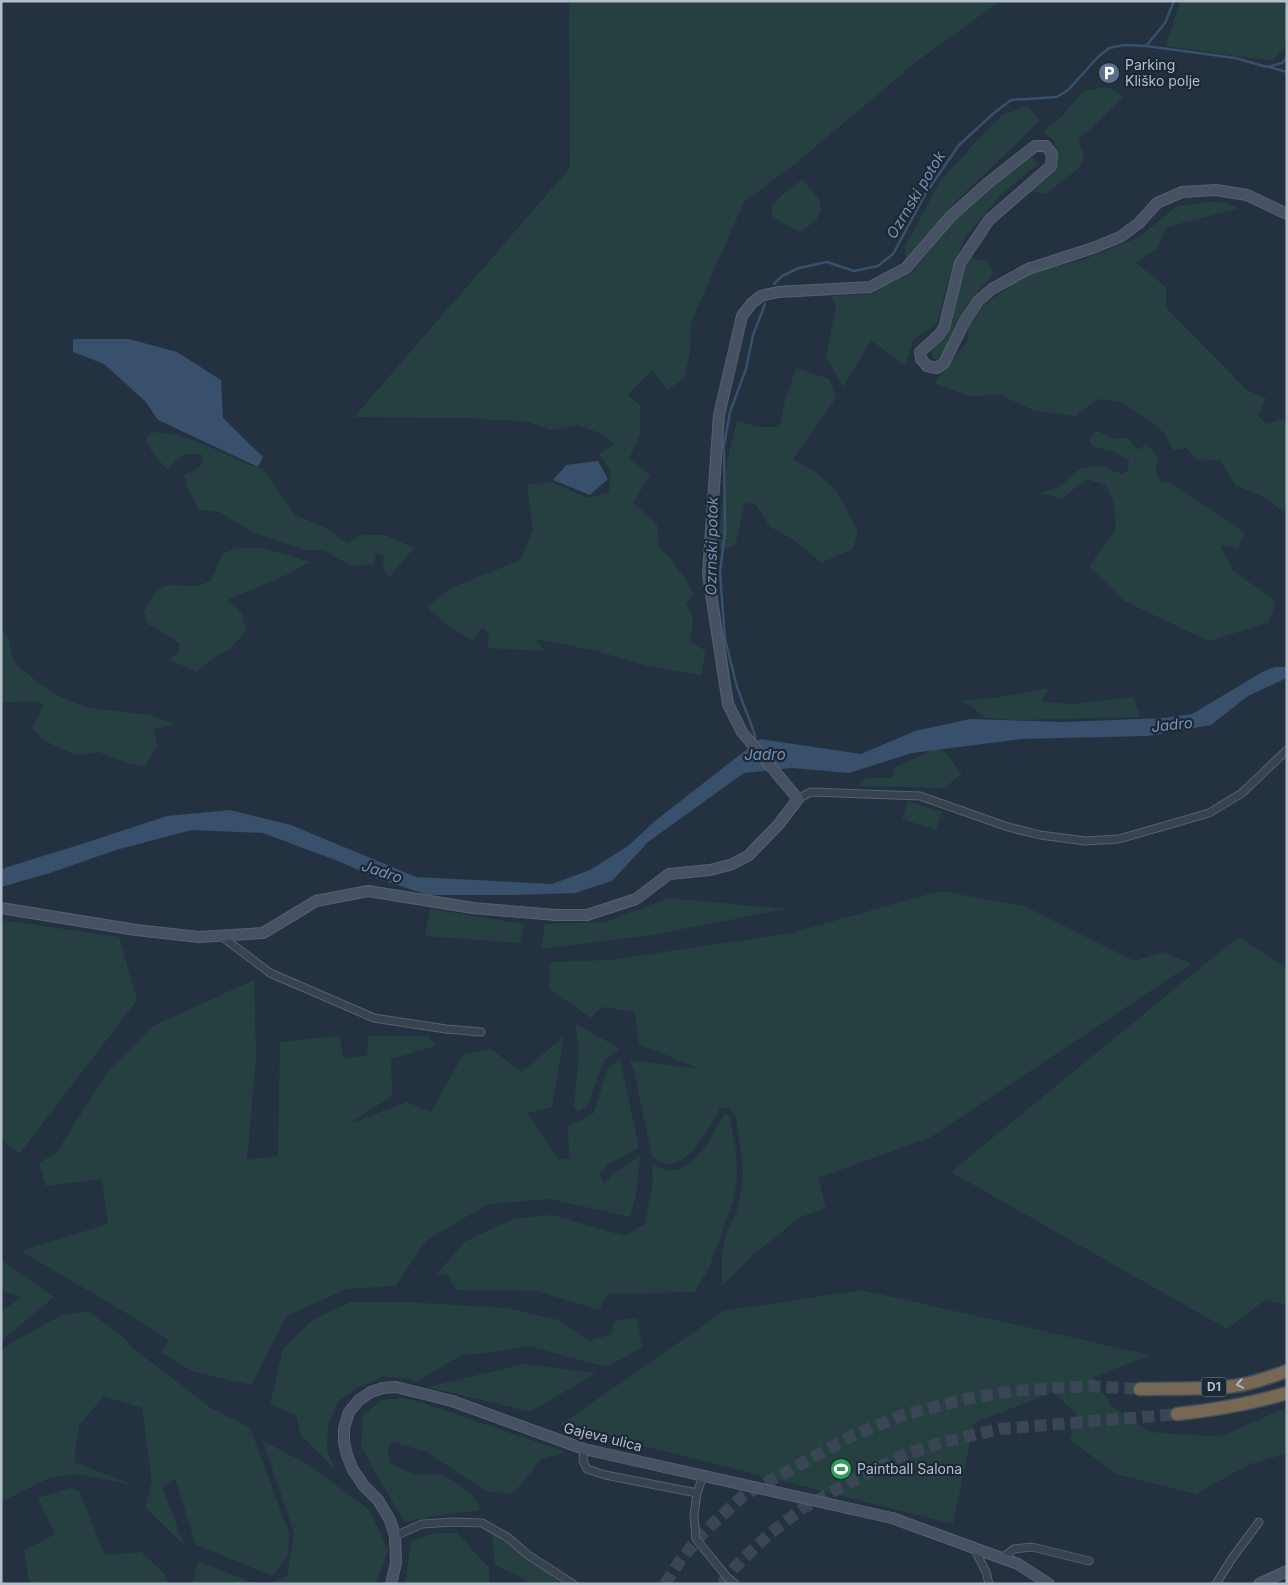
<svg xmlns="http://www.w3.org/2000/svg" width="1288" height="1585" font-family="Inter,sans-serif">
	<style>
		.green { fill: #264042 }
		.water { fill: #38506b }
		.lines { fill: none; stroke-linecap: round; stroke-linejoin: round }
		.stream { stroke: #38506b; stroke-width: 2.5 }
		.highway-tunnel { stroke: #3a4656; stroke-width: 12; stroke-dasharray: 12 6; stroke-linecap: butt }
		.street-casing { stroke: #56616e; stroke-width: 9 }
		.secondary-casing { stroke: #56616e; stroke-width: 12 }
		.highway-casing { stroke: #434e5b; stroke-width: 15 }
		.street { stroke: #384350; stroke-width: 7 }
		.secondary { stroke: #465264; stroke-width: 10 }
		.highway { stroke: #776854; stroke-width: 12 }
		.oneway { stroke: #aeb5bf }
		.labels { text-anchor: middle; stroke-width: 4.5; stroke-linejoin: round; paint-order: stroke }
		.shield { fill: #1d2836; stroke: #87919e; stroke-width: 1 }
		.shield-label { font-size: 12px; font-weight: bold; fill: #b4becb }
		.poi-label { font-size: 14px; fill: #b4becb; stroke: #1d2836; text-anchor: start }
		.street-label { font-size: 14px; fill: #b4becb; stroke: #1d2836 }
		.water-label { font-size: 15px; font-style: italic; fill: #7390b0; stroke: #1d2836 }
	</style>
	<rect width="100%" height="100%" fill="#243141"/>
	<!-- green -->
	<path class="green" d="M569 1H1000L916 62 795 164 744 202 691 322 690 352 684 378 668 390 652 370 628 395 640 406V434L629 459 650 475 633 503 657 524 659 547 672 560 694 593 686 603 693 618 690 642 706 651 701 675 650 667 597 651 536 639 544 651 488 648 489 633 482 628 473 641 447 625 427 607 449 589 520 560 533 530 527 485 551 482 588 498 609 493 611 472 599 454 614 444 605 435 577 425 551 430 529 422 469 418 354 417 570 168Z
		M1180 1H1287V44L1273 61 1166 46Z
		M1105 87 1116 90 1123 98 1086 133 1078 138 1084 157 1079 168 1046 194 1027 191 1052 172 1058 163 1057 150 1053 139 1044 134 1045 130 1061 117 1084 91Z
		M1027 106 1040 121 954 203 906 260 905 247 939 183 983 134 1002 115Z
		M1031 155 1037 164 1000 196 965 237 948 282 937 323 913 340 905 366 871 340 843 387 826 356 836 306 831 296 871 294 911 273 955 219Z
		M802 180C826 203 829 214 800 232 790 228 784 222 773 218L771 206 783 194Z
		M1218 201 1239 208 1167 227 1157 249 1135 262 1166 287V308L1248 391 1266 398 1258 416 1266 424 1284 418 1287 426V515L1265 497 1236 486 1219 459 1208 461 1197 460 1186 448 1173 450 1164 433 1153 423 1121 402 1097 399 1076 416 1035 411 1001 395 969 396 934 383 967 342 969 326 980 308 1028 273 1082 260 1138 238 1177 206Z
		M971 254 976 260 988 261 993 275 967 304 946 347 938 359 936 360 932 356C930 346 945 341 949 332 954 320 954 306 956 294 960 280 965 267 971 254Z
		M796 368 829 379 836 398 793 459 817 473 836 490 858 532 853 549 821 563 793 539 770 527 756 505 745 502 735 546 717 550 728 458 737 421 760 427H779L785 401Z
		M1095 430 1113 439 1128 438 1138 450 1146 444 1153 451 1158 459 1155 471 1161 482 1172 484 1245 533 1238 548 1220 545 1233 571 1276 601 1269 622 1209 641 1124 601 1089 566 1116 530 1114 504 1106 485 1086 479 1062 499 1041 493 1059 487 1081 468 1099 465 1121 474 1128 471 1129 460 1114 452 1092 446 1090 441Z
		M152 432 178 435 206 445 244 463 263 469 295 515 326 528 347 544 361 535H385L414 548 389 577 383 568 384 555 376 553 374 564 351 566 324 550H305L255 533 219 512 199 510 188 489 184 474C196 471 202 468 203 455 184 452 180 455 168 470L153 454 146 440Z
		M236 548H263L310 562 286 575 227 600 241 612 246 631 229 650 217 655 196 672 187 667 168 660 178 653 180 643 148 624 144 612 157 590 168 585 196 586 211 581 223 554Z
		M1 629 8 637 14 662 36 681 60 697 89 708 150 715 176 724 154 729 157 747 145 766 128 763 99 752 78 755 56 747 42 738 32 729 44 704 36 701 1 703Z
		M1049 688 1041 702 1073 704 1133 697 1140 717 1018 720 985 718 963 700 994 698Z
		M940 746 962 774 944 788 857 786 867 778H892L894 768Z
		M908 801 942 812 936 830 902 819Z
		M940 891 1024 906 1134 961 1164 952 1191 964 931 1137 818 1178 826 1208 800 1217 753 1255 722 1286V1255L726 1234 736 1214 741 1191 743 1167 736 1116 729 1108H720C708 1130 681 1184 652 1156L633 1067 629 1060 700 1069 639 1044 635 1012 602 1007 591 1018 549 989 550 962 611 960 791 933Z
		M668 898 786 909 651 935 541 949 545 924 606 922Z
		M430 909 524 924 520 943 425 936Z
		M1 920 119 937 137 1000 20 1153 1 1140Z
		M1238 937 1287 968V1305L1265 1300 1227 1329 951 1172Z
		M254 980 256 1059 247 1160 278 1156 280 1042 339 1036 344 1059 367 1055 368 1036H428L436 1046 391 1059 392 1096 347 1125 407 1102 431 1112 463 1055 491 1049 522 1072 564 1036 552 1107 527 1113 559 1160 570 1158 567 1125 581 1121 594 1113 607 1070 620 1059 639 1148 608 1164 600 1174 604 1184 613 1174 640 1156 636 1195 630 1217 550 1199 488 1204 427 1240 395 1286 346 1289 287 1316 251 1385 192 1371 161 1352 169 1340 138 1320 21 1251 108 1224 102 1179 46 1186 39 1163 56 1153 109 1070 153 1026Z
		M575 1023 620 1049 605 1059 587 1106 578 1112 574 1107 579 1051Z
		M725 1113 730 1117 736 1152 737 1178 733 1202 709 1268 694 1292 607 1294 599 1310 537 1291 456 1290 448 1276 437 1274 464 1242 513 1219 552 1215 624 1236 645 1224 653 1181 652 1164C656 1165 659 1168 663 1169 691 1179 714 1133 725 1113Z
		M1 1260 54 1297 1 1341V1312L21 1297 1 1291Z
		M861 1290 1150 1355 1094 1377 1111 1406 1150 1432 1220 1437 1287 1407V1453L1248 1465 1196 1494 1116 1474 1070 1440 1077 1414 1053 1392 974 1423 953 1524 560 1425 724 1311Z
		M350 1302H405L506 1308 558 1320 589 1341 612 1334 614 1321 637 1318 642 1347 607 1367 529 1346 495 1352 462 1355 415 1382 405 1378 383 1377 359 1387 338 1401 328 1425 327 1450 335 1470 301 1435 296 1415 270 1404 283 1349 313 1320Z
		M87 1311 120 1334 134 1349 212 1409 250 1428 289 1533 288 1556 272 1576 200 1546H196L175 1478 163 1488 184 1545 145 1507 152 1482 142 1408 104 1396 79 1425 74 1462 133 1485 78 1474 49 1478 1 1502V1349L62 1315Z
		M524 1364 596 1373 530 1412 428 1387Z
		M404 1398 426 1404 565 1452 541 1459 526 1479 512 1494 486 1491 425 1451 392 1442 387 1449 391 1464 413 1474 444 1475 472 1494 481 1510 449 1514 405 1522 376 1474 361 1445 363 1416 381 1400Z
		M263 1441 309 1465 370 1511 388 1550 376 1584H267L287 1576 294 1533Z
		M70 1488 79 1491 105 1555 141 1552 165 1574 169 1584H40L29 1581 24 1551 55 1534 38 1498Z
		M434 1533H457L489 1568V1584H404L406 1579 411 1542Z
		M492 1534 507 1539 562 1584H526L527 1580 495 1565Z
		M198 1561 256 1584H181L192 1583Z"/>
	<!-- water -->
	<path class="water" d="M73 339H129L177 352 221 380 223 418 263 457 258 467 158 420 146 402 104 364 73 352Z
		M598 461 608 479 590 495 553 480 566 465Z
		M1275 667H1287V678L1248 696 1211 725 1147 736 1021 739 912 753 849 773 792 768 744 773 648 842 612 881 575 893 515 895H428L379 879 338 861 263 833 192 830 116 850 50 873 1 887V869L85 843 167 816 230 810 291 825 416 877 552 884 590 870 628 846 655 821 760 739 861 754 915 731 970 719 1064 722 1163 718 1192 714 1264 671Z"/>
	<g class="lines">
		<!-- stream -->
		<path class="stream" d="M1146 46 1165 23 1174 1
			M1269 67 1287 72
			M774 284 782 276 799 268 827 262 854 271 878 266 893 254 926 193 959 145 994 113 1011 100 1057 97 1068 90 1098 57 1109 48 1124 45 1146 46 1235 58 1267 67 1282 63 1287 58
			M755 743V735L737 687 725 639 720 573 725 531 724 445 730 412 746 369 753 335 765 304"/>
		<!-- highway-tunnel -->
		<path class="highway-tunnel" d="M665 1584 680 1561 703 1533 744 1495 852 1436 900 1416 965 1399 1012 1391 1089 1386 1140 1389
			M722 1584 735 1567 768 1535 803 1508 852 1481 903 1455 944 1442 1000 1429 1177 1414"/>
		<!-- street casing -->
		<g class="street-casing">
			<path id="street" d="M798 799 811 792 920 796 1008 827 1040 835 1085 841 1119 839 1209 813 1242 793 1287 750
				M221 936 270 973 374 1018 446 1029 481 1032
				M584 1449 583 1461 587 1469 605 1475 697 1493
				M703 1476 697 1493 694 1515 696 1539 727 1577 735 1584
				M395 1536 422 1524 454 1522 482 1523 507 1537 528 1555 573 1584
				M974 1548 986 1572 989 1584
				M1002 1558 1014 1549 1032 1547 1089 1561
				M1216 1584 1233 1557 1259 1522"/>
		</g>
		<!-- secondary casing -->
		<g class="secondary-casing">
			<path id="secondary" d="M1 908 136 930 199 937 263 933 316 901 368 891 473 908 556 915H587L636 899 669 874 710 870 730 865 748 856 779 824 798 799 742 732 728 704 708 574 719 415 742 316 752 303 761 296 778 292 870 287 906 268 951 216 988 183 1035 146H1046L1052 154 1051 166 989 220 960 263 944 328 939 335 920 352 921 359 927 366 937 368 944 363 966 319 978 301 992 289 1028 269 1093 248 1120 237 1139 223 1157 203 1182 192 1216 190 1247 195 1287 214
				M391 1584 396 1563 395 1536 390 1520 378 1500 364 1486 353 1470 347 1455 344 1442V1428L349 1412 359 1400 371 1392 383 1388 396 1387 452 1401 584 1449 892 1518 1018 1564 1049 1584
				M1259 1584 1287 1571"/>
		</g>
		<!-- highway casing -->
		<g class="highway-casing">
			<path id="highway" d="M1140 1389C1171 1388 1203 1390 1234 1386 1252 1384 1270 1377 1287 1371
				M1177 1414C1214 1410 1250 1404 1287 1393"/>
		</g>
		<!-- street -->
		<use href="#street" class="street"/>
		<!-- secondary -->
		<use href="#secondary" class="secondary"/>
		<!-- highway -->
		<use href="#highway" class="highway"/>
	</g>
	<!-- one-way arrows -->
	<defs><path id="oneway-chevron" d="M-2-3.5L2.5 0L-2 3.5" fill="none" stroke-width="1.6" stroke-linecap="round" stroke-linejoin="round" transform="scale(1.25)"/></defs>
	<use class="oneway" href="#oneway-chevron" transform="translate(1240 1384) rotate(169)"/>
	<!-- icons -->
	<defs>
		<g id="parking-disc" transform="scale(1.125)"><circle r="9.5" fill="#5c6f8a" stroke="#1d2836"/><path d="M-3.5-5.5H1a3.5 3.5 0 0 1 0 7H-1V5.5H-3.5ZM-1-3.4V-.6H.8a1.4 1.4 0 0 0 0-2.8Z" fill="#fff"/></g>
		<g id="stadium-disc" transform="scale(1.125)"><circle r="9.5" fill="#2e9e5b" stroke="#1d2836"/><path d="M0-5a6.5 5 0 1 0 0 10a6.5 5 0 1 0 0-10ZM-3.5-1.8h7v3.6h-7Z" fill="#fff"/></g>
	</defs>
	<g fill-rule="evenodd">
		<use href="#parking-disc" x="1109" y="73"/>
		<use href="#stadium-disc" x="841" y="1469"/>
	</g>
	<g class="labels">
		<!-- shield labels -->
		<rect class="shield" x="1201.5" y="1377.5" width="25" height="19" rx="4"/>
		<g class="shield-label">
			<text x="1214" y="1391">D1</text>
		</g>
		<!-- poi labels -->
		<g class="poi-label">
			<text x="1125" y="70">Parking<tspan x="1125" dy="16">Kliško polje</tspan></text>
			<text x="857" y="1474">Paintball Salona</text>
		</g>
		<!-- street labels -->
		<g class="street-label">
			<text transform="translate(603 1437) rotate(14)" y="5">Gajeva ulica</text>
		</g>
		<!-- water labels -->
		<g class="water-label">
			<text transform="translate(916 195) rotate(-59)" y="5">Ozrnski potok</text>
			<text transform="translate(712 546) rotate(-89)" y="5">Ozrnski potok</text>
			<text transform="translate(1172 725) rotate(-6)" y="5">Jadro</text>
			<text x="765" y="760">Jadro</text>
			<text transform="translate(382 872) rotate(19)" y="5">Jadro</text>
		</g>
	</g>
	<!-- border -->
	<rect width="1288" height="1585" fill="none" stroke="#b4becb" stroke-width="5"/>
</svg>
